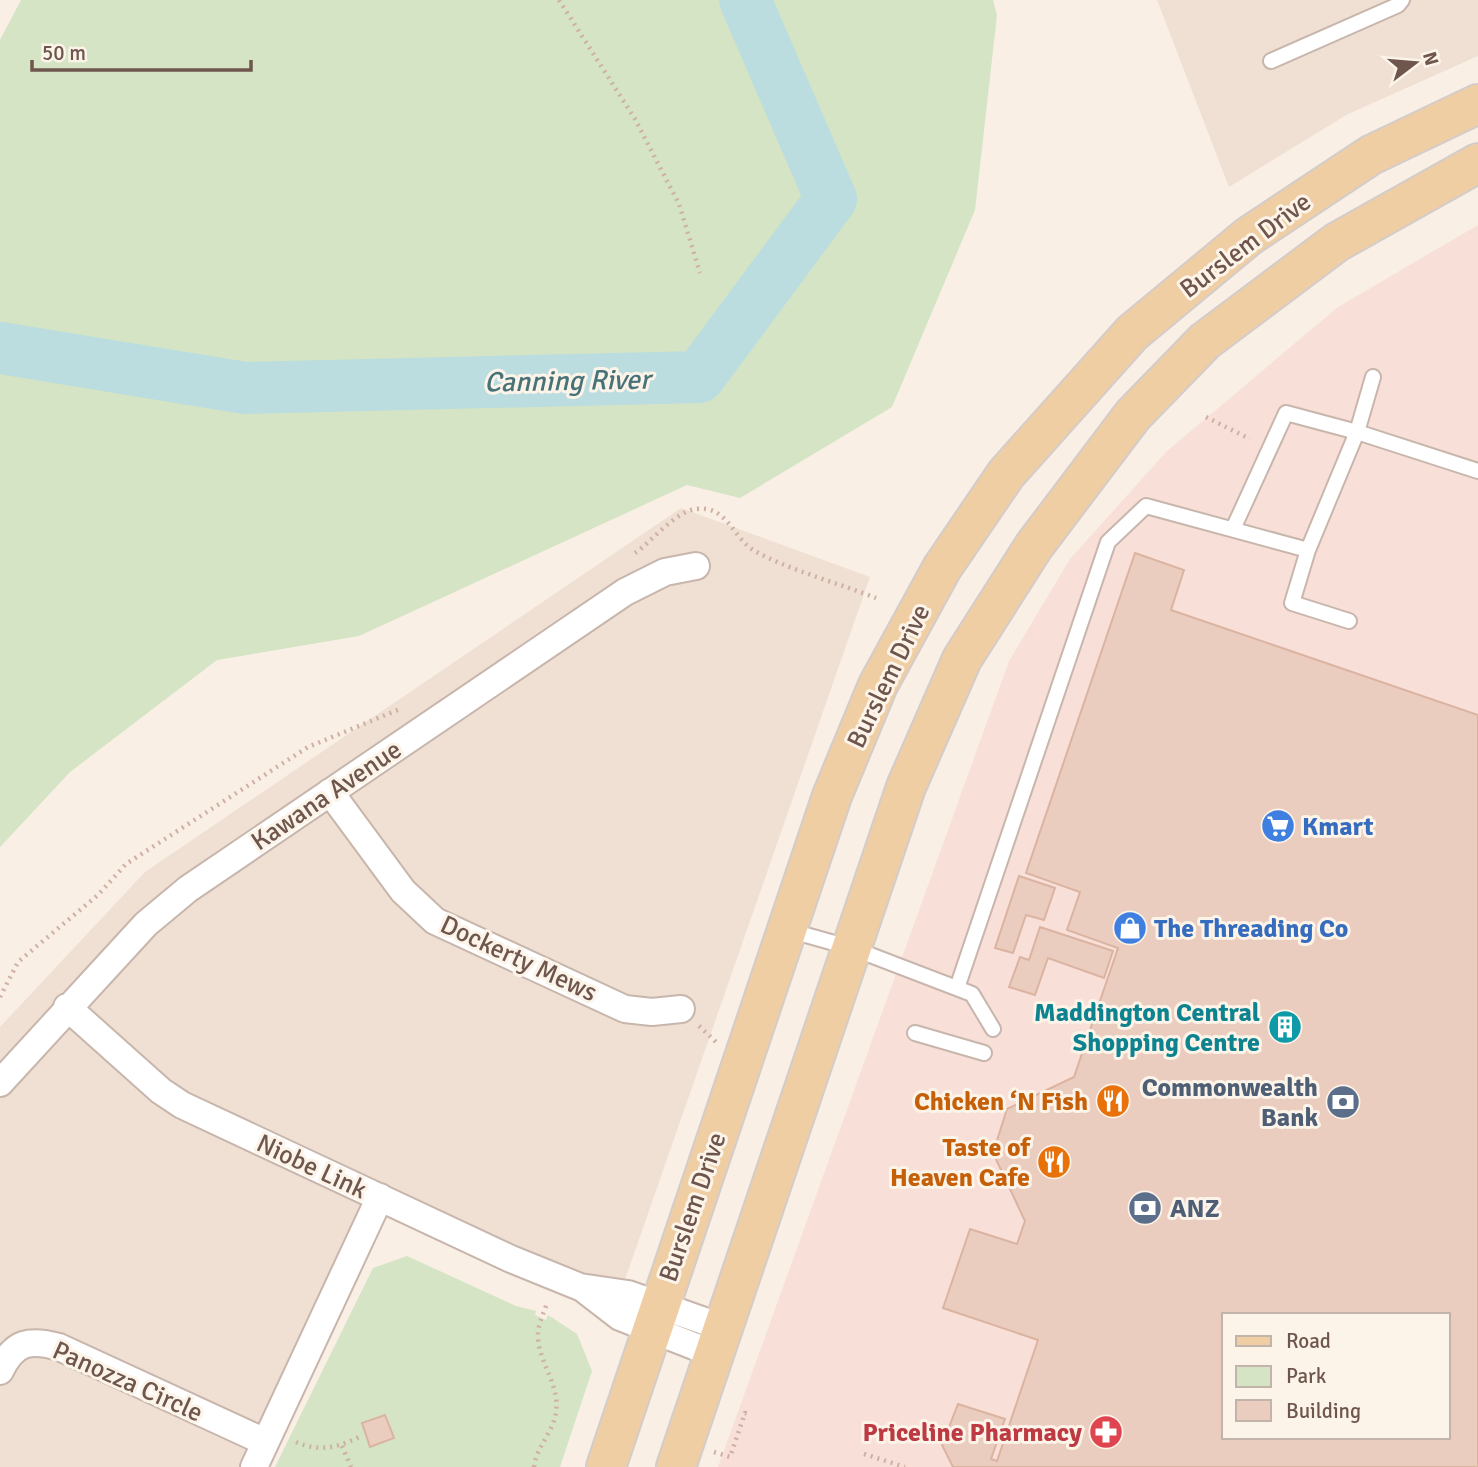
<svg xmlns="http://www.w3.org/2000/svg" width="1478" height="1467" font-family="Signika,sans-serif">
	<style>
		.residential { fill: #efe0d3 }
		.commercial { fill: #f8e0d9; fill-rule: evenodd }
		.green { fill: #d4e4c4 }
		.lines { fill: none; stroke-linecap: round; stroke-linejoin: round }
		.river { stroke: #bbdddf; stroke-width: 52 }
		.building { fill: #ebcdbf; stroke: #dbb3a1; stroke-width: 2; fill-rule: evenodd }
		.service-casing { stroke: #c8b6ac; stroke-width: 18 }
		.minor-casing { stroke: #c8b6ac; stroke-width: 30 }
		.primary-casing { stroke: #d4ccca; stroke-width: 42 }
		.path { stroke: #cfb0a3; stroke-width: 4.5; stroke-dasharray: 2 5; stroke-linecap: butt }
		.service { stroke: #fff; stroke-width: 14 }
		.minor { stroke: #fff; stroke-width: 26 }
		.primary { stroke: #f0cea4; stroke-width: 38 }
		.labels { text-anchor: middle; stroke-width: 6; stroke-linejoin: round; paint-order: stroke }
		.street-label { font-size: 26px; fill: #6e564d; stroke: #fcf3e9 }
		.shop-label { font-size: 26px; font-weight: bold; fill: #366cbe; stroke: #fcf3e9; text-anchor: start }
		.culture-label { font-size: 26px; font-weight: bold; fill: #0d838f; stroke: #fcf3e9; text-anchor: end }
		.service-label { font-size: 26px; font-weight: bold; fill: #4e5e75; stroke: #fcf3e9; text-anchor: end }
		.food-label { font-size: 26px; font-weight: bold; fill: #c56008; stroke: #fcf3e9; text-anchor: end }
		.health-label { font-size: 26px; font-weight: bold; fill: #be3a42; stroke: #fcf3e9; text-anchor: end }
		.water-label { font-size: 28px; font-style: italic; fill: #477378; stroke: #fcf3e9 }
	</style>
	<rect width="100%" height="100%" fill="#f9efe4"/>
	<!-- residential -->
	<path class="residential" d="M1157 0H1478V56L1348 114 1229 187Z
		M681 508 870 577 613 1314 386 1216 267 1467H0V1027L145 872Z"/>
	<!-- commercial -->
	<path class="commercial" d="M1478 225V1467H718L1009 661 1070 559 1166 452 1338 307ZM1224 1315H1448V1437H1224Z"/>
	<!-- green -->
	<path class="green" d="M21 0H993L997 15 975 210 892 407 740 498 687 485 359 636 217 660 70 772 0 847V40Z
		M407 1256 516 1306 536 1311 535 1315 546 1320 548 1315 577 1334 592 1371 560 1467H275L373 1268Z"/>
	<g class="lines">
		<!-- river -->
		<path class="river" d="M0 348 245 388 699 377 831 199 745 0"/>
	</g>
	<!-- building -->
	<path class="building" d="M1135 553 1184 570 1171 610 1478 715V1467H953L942 1445 958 1404 1005 1419 991 1459 997 1461 1038 1340 943 1308 970 1229 1017 1244 1025 1221 993 1153 1007 1109 1074 1077 1118 948 1067 930 1080 892 1026 873ZM1224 1315H1448V1437H1224Z
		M1019 876 1055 888 1044 920 1026 915 1013 953 995 948Z
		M1040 927 1113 951 1104 978 1048 958 1035 995 1009 987 1020 957 1029 960Z
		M385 1415 394 1438 370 1447 362 1423Z"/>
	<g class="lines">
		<!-- service casing -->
		<g class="service-casing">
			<path id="service" d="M1271 61 1398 5 1402 0
				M1373 377 1357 432 1478 471
				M1308 550 1292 603 1349 621
				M788 930 852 948 972 994 993 1029
				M957 988 1108 542 1146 506 1308 550 1357 432 1286 413 1233 529
				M915 1033 984 1053"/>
		</g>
		<!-- minor casing -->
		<g class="minor-casing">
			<path id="minor" d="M330 792 403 891 435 921 625 1009 652 1012 681 1009
				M67 1007 161 1091 182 1105 511 1259 580 1287 628 1294 724 1328
				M0 1083 146 924 188 889 625 592 665 572 696 566
				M585 1290 620 1317 714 1354
				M0 1371C14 1341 30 1339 59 1347L265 1442
				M254 1467 380 1197"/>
		</g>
		<!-- primary casing -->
		<g class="primary-casing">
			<path id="primary" d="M606 1467 832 796 878 685 942 568 1006 474 1132 333 1249 236 1371 155 1478 104
				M676 1467 906 787 962 659 1034 546 1133 415 1205 341 1337 242 1478 163"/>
		</g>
		<!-- path -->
		<path class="path" d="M559 0 635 119 679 204 700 273
			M1206 417 1250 439
			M635 553C651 542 676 511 696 509 728 505 733 539 755 551 786 569 841 584 876 598
			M0 997 18 962 98 895 126 864 308 747 400 709
			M699 1026 716 1042
			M296 1442C319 1452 337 1448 359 1437
			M342 1446 351 1467
			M714 1452 730 1457 745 1413 751 1415
			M864 1454 905 1467
			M534 1467C536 1447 553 1433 556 1412 560 1386 540 1364 538 1339 537 1326 543 1315 547 1303"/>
		<!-- service -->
		<use href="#service" class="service"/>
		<!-- minor -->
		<use href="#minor" class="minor"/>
		<!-- primary -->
		<use href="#primary" class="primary"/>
	</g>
	<!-- icons -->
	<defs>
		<g id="supermarket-disc" transform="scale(1.75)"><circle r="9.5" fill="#3f7fe0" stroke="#fcf3e9"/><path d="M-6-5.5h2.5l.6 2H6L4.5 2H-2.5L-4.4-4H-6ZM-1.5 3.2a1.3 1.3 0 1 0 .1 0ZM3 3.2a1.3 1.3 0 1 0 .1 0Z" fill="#fff"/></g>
		<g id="shop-disc" transform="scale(1.75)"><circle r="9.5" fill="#3f7fe0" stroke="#fcf3e9"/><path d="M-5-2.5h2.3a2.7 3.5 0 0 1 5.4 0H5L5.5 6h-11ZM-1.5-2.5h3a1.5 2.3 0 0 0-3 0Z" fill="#fff"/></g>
		<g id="building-disc" transform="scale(1.75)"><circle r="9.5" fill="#0f9aa8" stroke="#fcf3e9"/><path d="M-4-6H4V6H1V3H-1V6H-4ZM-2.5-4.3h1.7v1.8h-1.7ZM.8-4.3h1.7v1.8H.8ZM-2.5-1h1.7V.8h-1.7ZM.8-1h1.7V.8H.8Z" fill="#fff"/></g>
		<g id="restaurant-disc" transform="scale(1.75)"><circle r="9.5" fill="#e8710a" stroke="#fcf3e9"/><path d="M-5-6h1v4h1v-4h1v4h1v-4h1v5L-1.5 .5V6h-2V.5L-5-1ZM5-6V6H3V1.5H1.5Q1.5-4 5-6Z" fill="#fff"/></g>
		<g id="bank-disc" transform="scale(1.75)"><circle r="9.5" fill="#5c6f8a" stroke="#fcf3e9"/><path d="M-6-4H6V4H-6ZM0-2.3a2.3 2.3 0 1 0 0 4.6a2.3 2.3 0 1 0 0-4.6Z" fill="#fff"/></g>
		<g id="pharmacy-disc" transform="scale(1.75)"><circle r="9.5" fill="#e0444e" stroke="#fcf3e9"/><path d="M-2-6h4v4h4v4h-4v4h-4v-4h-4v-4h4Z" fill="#fff"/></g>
	</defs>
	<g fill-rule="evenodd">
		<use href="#supermarket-disc" x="1278" y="826"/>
		<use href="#shop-disc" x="1130" y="928"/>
		<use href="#building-disc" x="1285" y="1027"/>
		<use href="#restaurant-disc" x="1113" y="1101"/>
		<use href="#bank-disc" x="1343" y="1102"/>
		<use href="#restaurant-disc" x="1054" y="1162"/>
		<use href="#bank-disc" x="1145" y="1208"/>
		<use href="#pharmacy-disc" x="1106" y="1432"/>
	</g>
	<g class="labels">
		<!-- street labels -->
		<g class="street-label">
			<text transform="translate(1245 245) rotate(-37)" y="9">Burslem Drive</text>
			<text transform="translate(888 676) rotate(-64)" y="9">Burslem Drive</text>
			<text transform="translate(326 795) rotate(-34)" y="9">Kawana Avenue</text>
			<text transform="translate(519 958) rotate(25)" y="9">Dockerty Mews</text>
			<text transform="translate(312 1166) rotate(25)" y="9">Niobe Link</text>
			<text transform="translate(692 1207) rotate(-71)" y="9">Burslem Drive</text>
			<text transform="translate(128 1381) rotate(24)" y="9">Panozza Circle</text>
		</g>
		<!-- shop labels -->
		<g class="shop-label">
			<text x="1302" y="835">Kmart</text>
			<text x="1154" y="937">The Threading Co</text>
		</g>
		<!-- culture labels -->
		<g class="culture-label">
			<text x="1260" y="1021">Maddington Central<tspan x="1260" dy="30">Shopping Centre</tspan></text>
		</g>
		<!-- service labels -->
		<g class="service-label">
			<text x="1318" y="1096">Commonwealth<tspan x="1318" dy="30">Bank</tspan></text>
			<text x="1170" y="1217" text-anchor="start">ANZ</text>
		</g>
		<!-- food labels -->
		<g class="food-label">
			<text x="1088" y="1110">Chicken ‘N Fish</text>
			<text x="1030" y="1156">Taste of<tspan x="1030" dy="30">Heaven Cafe</tspan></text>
		</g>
		<!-- health labels -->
		<g class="health-label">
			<text x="1082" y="1441">Priceline Pharmacy</text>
		</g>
		<!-- water labels -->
		<g class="water-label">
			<text transform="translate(567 380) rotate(-1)" y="10">Canning River</text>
		</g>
	</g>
	<!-- legend -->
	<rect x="1222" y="1313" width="228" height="126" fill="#fcf3e9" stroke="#c3b4ab" stroke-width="2"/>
	<rect x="1236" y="1336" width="35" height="10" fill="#f0cea4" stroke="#c3b4ab" stroke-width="2"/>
	<text x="1286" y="1348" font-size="21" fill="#6e564d">Road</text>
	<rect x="1236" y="1366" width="35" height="21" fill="#d4e4c4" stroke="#c3b4ab" stroke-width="2"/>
	<text x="1286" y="1383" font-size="21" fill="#6e564d">Park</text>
	<rect x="1236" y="1400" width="35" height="21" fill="#ebcdbf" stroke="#c3b4ab" stroke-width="2"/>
	<text x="1286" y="1418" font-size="21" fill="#6e564d">Building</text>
	<!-- north arrow -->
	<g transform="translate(1415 63) rotate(74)" stroke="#fcf3e9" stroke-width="5" paint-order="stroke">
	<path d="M0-5L12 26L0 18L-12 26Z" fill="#6e564d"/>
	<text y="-10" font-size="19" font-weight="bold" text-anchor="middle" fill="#6e564d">N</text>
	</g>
	<!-- scale -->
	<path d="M32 60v10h219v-10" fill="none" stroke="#6e564d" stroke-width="3.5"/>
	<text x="42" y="60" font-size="21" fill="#6e564d" stroke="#fcf3e9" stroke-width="5" paint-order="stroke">50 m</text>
</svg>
